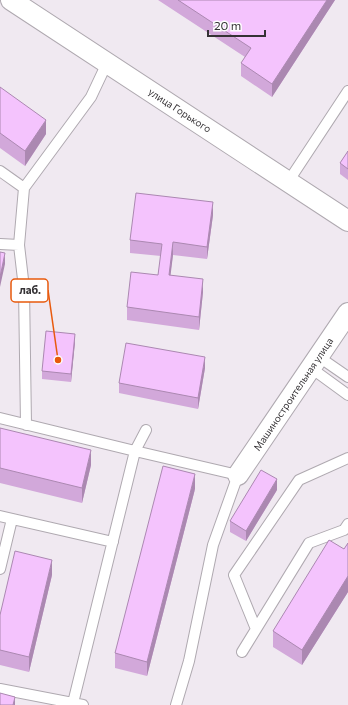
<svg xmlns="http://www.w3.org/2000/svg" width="348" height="705" font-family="Commissioner,sans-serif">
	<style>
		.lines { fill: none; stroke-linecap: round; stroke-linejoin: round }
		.lane-casing { stroke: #afa9b0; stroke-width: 12 }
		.street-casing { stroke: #afa9b0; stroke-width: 22 }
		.lane { stroke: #fff; stroke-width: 10 }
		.street { stroke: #fff; stroke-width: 20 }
		.wall { fill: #d2a8da }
		.shaded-wall { fill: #ab88b1 }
		.building { fill: #f4c3fd; stroke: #ab88b1 }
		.labels { text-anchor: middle; stroke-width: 3; stroke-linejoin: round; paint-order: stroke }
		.street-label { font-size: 10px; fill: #353235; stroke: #fff }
		.leader { fill: none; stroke: #e8590c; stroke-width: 1.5 }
		.callout-dot { fill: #e8590c; stroke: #fff; stroke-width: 1.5 }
		.callout { fill: #fff; stroke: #e8590c; stroke-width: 1.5 }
		.callout-label { font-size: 11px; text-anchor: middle; font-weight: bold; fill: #353235 }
	</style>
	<rect width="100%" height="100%" fill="#f0e9f1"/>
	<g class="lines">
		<!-- lane casing -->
		<g class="lane-casing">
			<path id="lane" d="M0 171 24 188 91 97 107 63
				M288 182 348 91
				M24 188 19 245 24 288 26 425
				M0 244 19 245
				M319 357 348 377
				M311 368 348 395
				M0 418 135 451 146 430
				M0 516 113 542
				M0 569 12 519
				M256 629 234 575 299 480 348 458
				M242 652 309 543 344 530 348 524
				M0 689 83 705
				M73 703 135 451 238 475 213 545 189 661 176 705"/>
		</g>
		<!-- street casing -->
		<g class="street-casing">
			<path id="street" d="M11 0 348 221
				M238 475 348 313"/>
		</g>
		<!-- lane -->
		<use href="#lane" class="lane"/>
		<!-- street -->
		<use href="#street" class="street"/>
	</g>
	<!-- wall -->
	<path class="wall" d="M158 0H335L272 97 241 76V63L245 57Z
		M0 87 46 134 25 166 0 148Z
		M348 151V180L340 174V163Z
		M213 215 207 259 173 255 170 275 203 292 199 330 127 320V307L158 275 161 256 130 253V240Z
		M75 342 71 382 42 379V371Z
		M205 368 198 409 119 393V383Z
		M0 428 91 465 82 503 0 483Z
		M195 489 147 676 115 668V653Z
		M277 490 246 541 230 532V521Z
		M348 543V592L302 665 273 647V631L344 549Z
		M52 575 29 672 0 665V615Z"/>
	<!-- shaded-wall -->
	<path class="shaded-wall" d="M327 0H335L272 97V84Z
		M46 120V134L25 166V151Z
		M213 202V215L207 259V247Z
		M173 242V255L169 288V275Z
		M5 253V264L0 287V277Z
		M203 279V292L199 330V317Z
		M75 334V342L71 382V374Z
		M205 357V368L198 409V398Z
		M91 450V465L82 503V488Z
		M195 474V489L147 676V662Z
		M277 479V490L246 541V531Z
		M52 560V575L29 672V657Z
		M348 576V592L302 665V650Z
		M15 697V705H13Z"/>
	<!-- building -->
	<path class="building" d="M178 0H327L272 84 241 63 251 48Z
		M0 87 46 120 25 151 0 133Z
		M348 151V169L340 163Z
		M136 193 213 202 207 247 173 242 169 275 203 279 199 317 127 307 131 272 158 275 162 244 130 240Z
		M0 252 5 253 0 277Z
		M46 331 75 334 71 374 42 371Z
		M126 343 205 357 198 398 119 383Z
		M0 428 91 450 82 488 0 468Z
		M163 466 195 474 147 662 115 653Z
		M261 470 277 479 246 531 230 521Z
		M329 540 344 549 348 543V576L302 650 273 631Z
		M15 551 52 560 29 657 0 650V615Z
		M0 693 15 697 13 705H0Z"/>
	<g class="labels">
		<!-- street labels -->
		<g class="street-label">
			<text transform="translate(180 110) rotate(33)" y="4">улица Горького</text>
			<text transform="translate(293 394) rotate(-56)" y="4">Машиностроительная улица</text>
		</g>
	</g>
	<!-- callouts -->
	<path class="leader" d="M58 360L48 290"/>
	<circle class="callout-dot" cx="58" cy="360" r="4"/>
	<rect class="callout" x="11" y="279" width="37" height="23" rx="4"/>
	<g class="callout-label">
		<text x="30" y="294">лаб.</text>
	</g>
	<!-- scale -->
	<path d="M208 30v6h57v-6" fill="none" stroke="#353235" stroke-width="2"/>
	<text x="214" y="30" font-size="12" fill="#353235" stroke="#ffffff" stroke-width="3" paint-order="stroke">20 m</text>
</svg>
